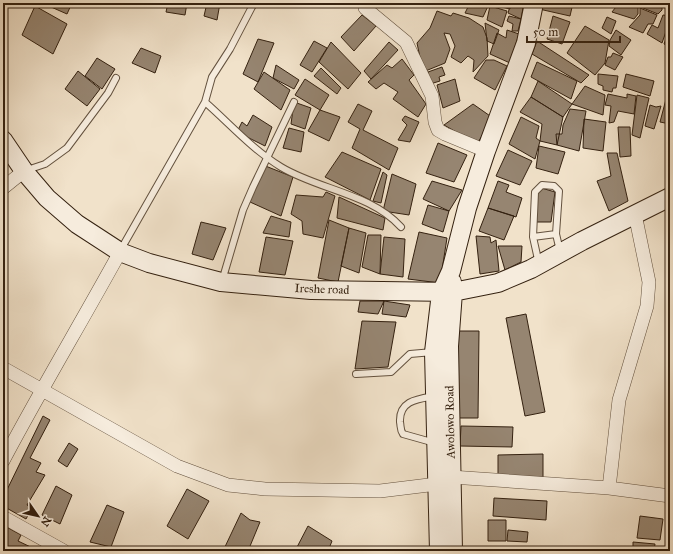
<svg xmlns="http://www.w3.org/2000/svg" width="673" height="554" font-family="'IM FELL Great Primer',serif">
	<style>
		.building { fill: #968571; stroke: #342110 }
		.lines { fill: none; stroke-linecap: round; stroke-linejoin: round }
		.lane-casing { stroke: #63513e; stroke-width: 8 }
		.street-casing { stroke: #63513e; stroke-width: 14 }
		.secondary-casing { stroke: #342110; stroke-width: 20 }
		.lane { stroke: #f6ecdd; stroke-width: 6 }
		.street { stroke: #f6ecdd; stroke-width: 13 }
		.secondary { stroke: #f6ecdd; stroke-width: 18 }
		.labels { text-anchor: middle; stroke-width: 3; stroke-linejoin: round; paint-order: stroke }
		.street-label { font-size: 12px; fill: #342110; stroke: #f6ecdd }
	</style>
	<rect width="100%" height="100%" fill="#f1e2ca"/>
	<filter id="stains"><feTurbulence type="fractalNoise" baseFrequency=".005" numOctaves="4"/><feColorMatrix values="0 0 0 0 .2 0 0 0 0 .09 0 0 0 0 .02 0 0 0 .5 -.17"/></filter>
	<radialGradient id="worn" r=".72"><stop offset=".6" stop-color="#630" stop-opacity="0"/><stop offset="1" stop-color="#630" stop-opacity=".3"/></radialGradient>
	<!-- building -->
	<path class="building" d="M42 3H72L67 14Z
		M168 3H187L185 15 166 12Z
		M207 3H220L217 20 204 16Z
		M470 3 488 6 483 17 465 13Z
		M485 3H510V9Z
		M511 3 523 8 521 19 508 13Z
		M541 3H573L570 16 539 9Z
		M619 3H662V10L658 14 638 6V14L634 19 612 12Z
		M35 6 67 24 53 54 22 35Z
		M490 6 507 11 502 27 487 20Z
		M640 8 657 15 653 24H648L643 33 629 27 640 15Z
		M437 11 451 16 453 13 469 18 483 27 487 38 488 56 473 72 474 60 468 56 461 63 451 57 455 46 450 34 444 33 450 49 445 63 423 72 417 43 430 28Z
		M362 15 376 26 354 51 341 37Z
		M663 15 670 16V20L662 43 647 34 652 25 658 28Z
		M509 16 521 19 518 31H512L513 24 507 21Z
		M553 16 570 22 562 44 547 39Z
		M607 17 616 21 611 34 602 28Z
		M485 23 499 30 494 44 487 41Z
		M585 26 609 40 605 63 595 75 567 53Z
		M670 28V47L664 44Z
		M507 30 519 34 510 63 490 54 497 33 506 38Z
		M616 30 631 40 621 55 609 46 610 40Z
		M258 39 274 43 258 82 243 74Z
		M314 41 327 48 312 72 300 65Z
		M537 41 589 75 581 83 532 54Z
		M331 42 361 73 348 89 319 62Z
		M389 42 398 50 371 79 364 71Z
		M141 48 161 56 155 73 132 63Z
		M613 53 623 57 615 70 605 65 608 57H611Z
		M97 58 115 69 102 89 85 76Z
		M402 59 414 75 409 80 426 104 418 117 393 99 398 92 384 83 376 89 368 82 387 65 392 68Z
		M486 60H494L507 66 495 90 474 78Z
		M537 62 577 81 571 99 531 77Z
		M276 65 299 80 294 89 273 78Z
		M442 67 445 75 439 77 440 81 430 84 428 72Z
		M321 68 341 88 337 94 314 76Z
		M78 71 100 89 87 106 65 89Z
		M264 72 290 90 281 110 254 89Z
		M598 74 618 76 616 88H613L612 92 603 90V86L598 84Z
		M626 74 654 81 650 96 623 87Z
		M305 79 329 95 320 110 295 95Z
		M455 79 460 101 443 108 437 85Z
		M538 81 572 104 563 117 531 97Z
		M670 84V124L660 122Z
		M585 86 605 95 603 115 572 104Z
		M608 94 627 98V94L636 96 634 114 618 111 614 122 609 123 611 106 605 105Z
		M637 95 649 98 640 138 632 135Z
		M531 97 563 117 557 145 540 141 542 124 520 112Z
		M294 102 311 108 305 129 291 124Z
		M358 104 372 111 363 130 398 148 389 170 352 148 360 129 348 122Z
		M473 104 493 118 477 144 444 125Z
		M650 105 656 107 661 106 654 129 645 126Z
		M570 109 586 111 579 151 557 145 556 134H562L563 125Z
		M320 110 340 117 329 141 308 131Z
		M253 115 272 127 265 146 237 132 242 122 247 126Z
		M405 116 419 122 410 142 398 140 407 125 402 120Z
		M521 117 539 126 536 138 540 141 535 159 509 144Z
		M584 119 606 122 603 151 583 148Z
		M618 127H630L631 156 620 157Z
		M289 128 304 132 301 152 283 148Z
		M438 143 467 155 454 182 426 173Z
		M539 146 565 152 558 174 536 168Z
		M508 150 532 161 520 185 496 176Z
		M342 152 381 169 370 200 325 177Z
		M607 153H617L628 201 609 211 597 181 611 176Z
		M263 165 293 177 281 216 250 202Z
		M383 172 387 175 381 203 373 201Z
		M392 174 416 184 409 215 383 211Z
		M432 181 462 190 449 211 423 199Z
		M498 181 509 185 506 192 522 198 516 217 488 208Z
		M538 187 555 192 551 222H534Z
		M326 192 335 196 323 238 303 234 302 221 291 214 296 195 323 197Z
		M339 197 385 218 383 230 337 218Z
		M428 205 449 211 443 232 422 224Z
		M488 208 514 216 504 240 479 231Z
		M271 216 291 222 289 237 263 233Z
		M329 220 349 228 338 282 318 278Z
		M201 222 226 228 213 260 192 254Z
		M349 228 366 233 359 273 341 266Z
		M419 232 447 238 440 283 408 279Z
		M368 235H381L380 274 362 267Z
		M476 236 490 237 491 243 496 240 499 271 480 274Z
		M266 237 293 241 285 275 259 272Z
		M384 237 405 239 403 277 380 274Z
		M498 246H522L521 262 505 270Z
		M360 301H384L378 314 358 312Z
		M384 301 410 305 406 317 382 314Z
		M526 314 545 412 525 416 506 318Z
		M362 321 396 322 388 367 355 369Z
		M457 331H479L478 418H457Z
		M43 416 50 420 30 458 41 463 36 472 45 475 27 505 32 508 26 519 3 506V498Z
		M461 426 513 427 512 447 460 446Z
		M69 443 78 449 67 467 58 461Z
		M543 454V477L498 478V455Z
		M56 486 72 495 60 524 42 515Z
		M187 489 209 501 188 539 167 526Z
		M494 498 547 501 546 520 493 516Z
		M107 505 124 512 111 547 90 542Z
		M241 513 250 520 260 522 248 551H223Z
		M640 516 663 519 660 540 637 538Z
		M488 520H506V541H488Z
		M3 525 21 535 18 541 39 551H3Z
		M308 526 332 541 328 551 319 549 318 551H295Z
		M508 530 528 532 527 542 507 541Z
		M633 542 655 544 654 551H633Z
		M486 549H502V551H486Z"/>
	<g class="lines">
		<!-- lane casing -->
		<g class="lane-casing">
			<path id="lane" d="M205 102C230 124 252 149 281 167 319 190 370 193 401 227
				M27 170 45 164 67 148 108 93 116 78
				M533 237 556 234
				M120 251 205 102 212 77 230 49 254 3
				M539 264 533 237 535 192 542 185 554 186 559 191 556 234 560 251
				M222 281 243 210 253 187 294 102
				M356 374 391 372 410 354 433 352
				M434 396C417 399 399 401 400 422 401 427 400 430 403 434L435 443"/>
		</g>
		<!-- street casing -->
		<g class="street-casing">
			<path id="street" d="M365 8 406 42 432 96 435 122 438 130 445 134 486 151
				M3 188 24 171
				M3 368 177 466 228 485 265 489 380 491 437 484 451 477 609 488 670 496
				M3 461C40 391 81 323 120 252
				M609 488 619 400 647 306 649 282 635 214
				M3 517 64 551"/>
		</g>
		<!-- secondary casing -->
		<g class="secondary-casing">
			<path id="secondary" d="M3 140 24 171 47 198 77 224 120 252 149 263 221 282 311 290 453 292 498 283 531 269 582 241 670 197
				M452 282 453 292 449 346 453 551
				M439 551 434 352 441 293 451 271 467 208 486 151 526 43 534 3"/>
		</g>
		<!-- lane -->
		<use href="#lane" class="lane"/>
		<!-- street -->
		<use href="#street" class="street"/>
		<!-- secondary -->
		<use href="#secondary" class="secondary"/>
	</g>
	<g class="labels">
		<!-- street labels -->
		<g class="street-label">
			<text transform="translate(322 289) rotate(2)" y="4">Ireshe road</text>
			<text transform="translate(450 422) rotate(-91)" y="4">Awolowo Road</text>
		</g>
	</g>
	<!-- margin -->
	<rect width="673" height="554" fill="none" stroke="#f1e2ca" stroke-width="16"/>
	<rect x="4" y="4" width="665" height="546" fill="none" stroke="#342110" stroke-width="2"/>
	<rect x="8" y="8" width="657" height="538" fill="none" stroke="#342110"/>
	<!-- north arrow -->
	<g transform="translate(38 516) rotate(124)" stroke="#f6ecdd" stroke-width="3" paint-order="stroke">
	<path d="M0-3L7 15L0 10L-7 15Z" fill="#342110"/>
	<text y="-6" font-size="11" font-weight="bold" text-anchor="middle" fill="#342110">N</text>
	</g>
	<!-- scale -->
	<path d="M527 36v6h93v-6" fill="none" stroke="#342110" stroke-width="2"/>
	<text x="533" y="36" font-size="12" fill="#342110" stroke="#f6ecdd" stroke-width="3" paint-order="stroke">50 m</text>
	<rect width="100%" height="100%" filter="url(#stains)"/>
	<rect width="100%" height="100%" fill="url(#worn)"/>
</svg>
